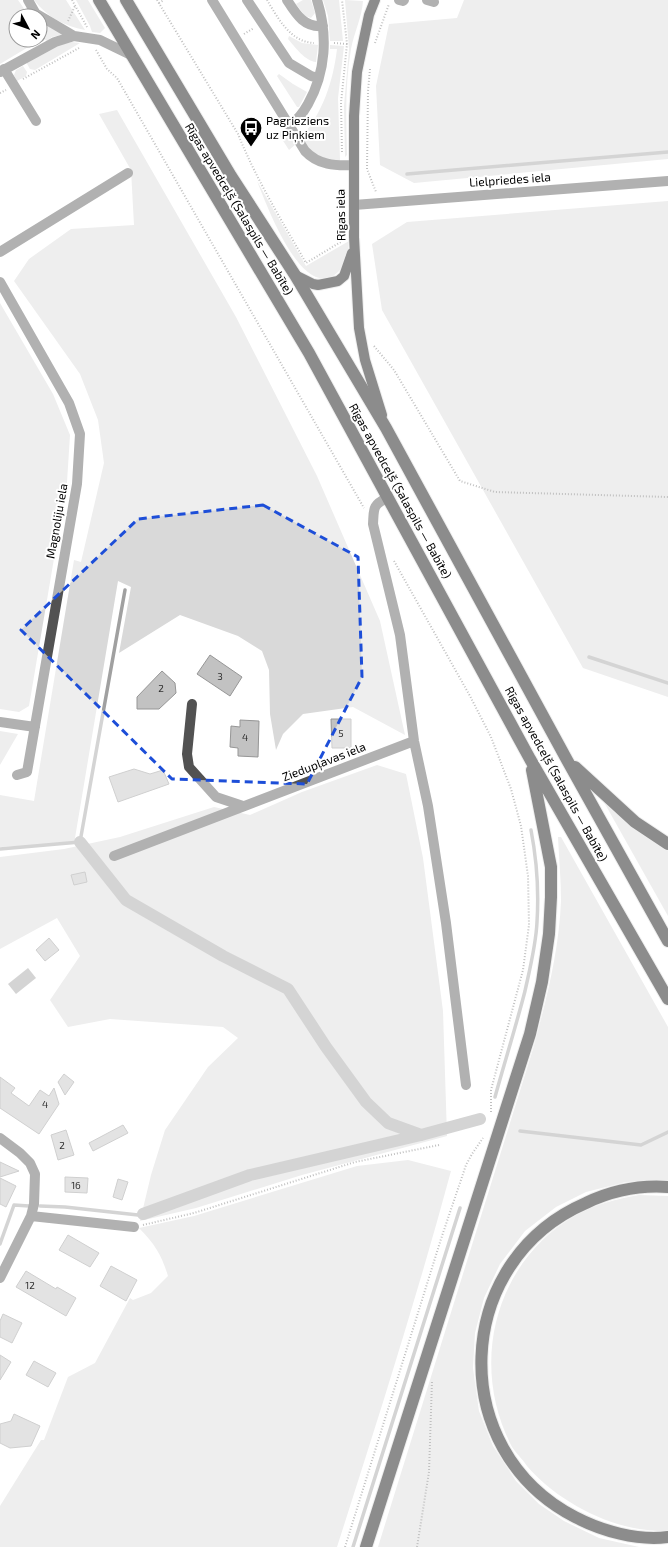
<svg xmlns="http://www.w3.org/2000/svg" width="668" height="1547" font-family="'Exo 2',sans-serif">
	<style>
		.green { fill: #d9d9d9 }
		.water { fill: #a0a0a0 }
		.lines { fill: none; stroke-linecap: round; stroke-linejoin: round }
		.stream { stroke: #a0a0a0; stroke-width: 3.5 }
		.canal { stroke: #a0a0a0; stroke-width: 12 }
		.building { fill: #c2c2c2; stroke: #969696 }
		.major-casing { stroke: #dbdbdb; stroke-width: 12 }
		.highway-casing { stroke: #dbdbdb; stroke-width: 14 }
		.path { stroke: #747474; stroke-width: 2; stroke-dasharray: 1 2; stroke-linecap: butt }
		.minor { stroke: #525252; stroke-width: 10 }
		.major { stroke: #000; stroke-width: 10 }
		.highway { stroke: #000; stroke-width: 12 }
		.marked { fill: none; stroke: #1d4ed8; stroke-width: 3; stroke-dasharray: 8 5; stroke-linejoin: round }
		.labels { text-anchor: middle; stroke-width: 4; stroke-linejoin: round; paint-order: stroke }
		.number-label { font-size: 10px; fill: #303030 }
		.poi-label { font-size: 12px; fill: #000; stroke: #fff; text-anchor: start }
		.street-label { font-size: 12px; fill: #000; stroke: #fff }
	</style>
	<rect width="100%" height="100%" fill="#fff"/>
	<!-- green -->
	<path class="green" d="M0 0H18L29 16H16V40H33L30 46 0 64Z
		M34 0H66L85 30C64 26 47 17 34 0Z
		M76 0H88L105 28 100 33 92 32 90 26Z
		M303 0H311L315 13 311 18 305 16 296 4Z
		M323 0H339L343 41H330L328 16Z
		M345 0 363 1C362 17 354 33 351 49 345 84 346 119 347 155L345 157 344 106 349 49Z
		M464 0H668V159L414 183 380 165 376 86 389 24 457 18Z
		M45 23 62 32 61 35 52 37 47 41 44 39 46 32 43 24Z
		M289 36 302 43 318 45 316 62C305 61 295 47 288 39Z
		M72 42 80 43 35 70 30 69 26 62 61 44Z
		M330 45 344 46 338 98 340 160 339 161H332L312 153 301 138C323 112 333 82 337 49H330Z
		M23 66 27 72 26 76 17 81 14 75 16 70Z
		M279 74 293 84 307 92 299 107H297L277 76Z
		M117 110 236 317 317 476 380 621 405 735 353 707 303 714 283 734 276 750 270 714 269 670 262 651 238 636 180 615 119 653 131 587 118 581 74 844 0 847V795L34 801 74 560 81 562 104 463 98 420 80 374 14 281 29 259 71 229 134 225 131 170 99 114Z
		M286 128 296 144 289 150 278 133Z
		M257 181 306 266 349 241C348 254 345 269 333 276 299 295 266 203 257 181Z
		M668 201V697L583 668 382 310 372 244 407 222Z
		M0 303 53 394 70 435 67 482 29 706 19 712 0 709Z
		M0 731 18 734 0 765Z
		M377 765 406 774 423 858 443 1011 447 1136 302 1175 196 1208 140 1221 151 1175 165 1130 208 1067 238 1038 223 1027 110 1019 68 1027 50 1000 80 956 57 918 0 949V857L64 849 120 837 214 807 250 815 302 792Z
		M603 799 668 849V916L605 804Z
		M558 837H561L668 1027V1180L626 1182 586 1192 556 1207 525 1231 500 1264 484 1298 475 1333 473 1368 479 1411 493 1446 516 1481 539 1504 564 1521 599 1538 639 1547H378L533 1049C546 1001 559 952 561 901 561 880 559 858 558 837Z
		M408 1160 451 1171C417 1297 377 1422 337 1547H0V1506L41 1440H44L68 1377 95 1363 130 1298 133 1300 151 1293 168 1276C162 1256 155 1244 139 1228L194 1216 357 1166Z
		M639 1195 668 1196V1531C661 1531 654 1531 647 1530 604 1526 554 1498 527 1466 523 1460 516 1453 512 1447 469 1365 494 1262 576 1215 595 1204 617 1199 639 1195Z"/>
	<!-- water -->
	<path class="water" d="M28 968 36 978 16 994 8 984Z"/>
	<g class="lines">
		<!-- stream -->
		<path class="stream" d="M407 174 668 152
			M589 657 668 683
			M0 849 80 842 125 590
			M495 1097C505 1061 516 1026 525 991 530 968 536 945 537 922 539 890 537 861 531 830
			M520 1131 641 1145 668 1132
			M40 1206 65 1207 138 1215 143 1214
			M0 1244 14 1205 29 1206
			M353 1547 460 1208"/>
		<!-- canal -->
		<path class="canal" d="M80 842 126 900 223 956 288 989 326 1047 366 1102 388 1123 421 1135
			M143 1214 250 1175 421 1135 480 1119"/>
	</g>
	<!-- building -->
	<path class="building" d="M210 655 242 677 230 696 197 674Z
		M162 671 175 683 176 693 159 709H137V697Z
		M331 719H351V748H332Z
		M240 720 259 721 258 757 238 756V748L230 747 231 726 240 727Z
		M134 769 150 774 163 770 169 784 118 802 109 777Z
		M85 872 87 882 74 885 71 875Z
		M49 938 59 950 45 961 36 950Z
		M64 1074 74 1082 65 1095 58 1082Z
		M0 1077 15 1088 11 1093 29 1106 40 1090 49 1096 54 1088 59 1104 39 1134 0 1108Z
		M123 1125 128 1133 93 1151 89 1143Z
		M66 1130 74 1155 58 1160 51 1135Z
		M0 1162 19 1171 0 1177Z
		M65 1177 88 1178 87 1193 65 1192Z
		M0 1178 16 1186 6 1207 0 1204Z
		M118 1179 128 1182 122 1200 113 1197Z
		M68 1235 99 1253 90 1267 59 1250Z
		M111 1266 137 1280 126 1301 100 1286Z
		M26 1271 56 1289 57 1287 76 1298 66 1316 16 1287Z
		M3 1314 22 1323 12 1343 0 1337V1321Z
		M0 1355 11 1362 0 1380Z
		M34 1361 56 1373 48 1387 26 1375Z
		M14 1414 40 1426 31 1446 10 1448 0 1443V1424L11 1421Z"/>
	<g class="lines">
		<!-- major casing -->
		<g class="major-casing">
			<path id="major" d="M375 0 369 15 357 72 354 116V237L359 328 365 360 382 415
				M295 275 313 284 318 285 338 281 344 276 352 253"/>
		</g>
		<!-- highway casing -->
		<g class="highway-casing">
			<path id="highway" d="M99 0 309 353 530 759 668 999
				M126 0 231 176 295 275 386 428 567 760 668 941
				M575 767 635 822 668 844
				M668 1187C640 1185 611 1191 586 1203 452 1261 445 1450 575 1517 602 1531 637 1541 668 1537
				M366 1547 530 1034 542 982 549 934 551 897V867L532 770"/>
		</g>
		<!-- path -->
		<path class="path" d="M72 0 87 27
			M157 0 238 134C256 179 282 221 306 263L344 240
			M267 0C278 18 290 42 314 43
			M159 3 164 0
			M68 21 75 6
			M244 34 254 28
			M334 43 347 44
			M375 43 389 4
			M96 50 107 69 117 78 364 508
			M370 69 368 91 367 169 376 192
			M23 79 79 48
			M0 93 6 90
			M342 152 341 103 347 44 342 0
			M374 346 394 370 460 481 495 492 668 497
			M394 561 470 696 491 737 511 789 521 826 528 876 529 925 523 970 491 1090V1113
			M143 1225 194 1213 355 1162 439 1145
			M345 1547 441 1239 466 1165 472 1154 483 1138
			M417 1547 429 1472 432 1381"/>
		<!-- minor -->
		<path class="minor" d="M28 0 37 16
			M212 0 305 151C318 165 335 166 354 165
			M247 0 289 63 311 76 318 78
			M287 0C296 14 304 28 323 26
			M399 0 403 1 404 0
			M427 0 434 2
			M35 13 74 36 100 40 131 55
			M40 25 41 28 40 37
			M4 69 36 121
			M0 72 55 42 74 36
			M290 125C298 120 303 113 308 104 326 72 328 35 317 0
			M354 205 668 181
			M0 252 128 173
			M0 282 69 403 80 434 77 484 27 772 17 775
			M387 498C372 505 374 509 373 524L400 635 414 741 428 806 446 923 466 1085
			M192 704 187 754 189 767 216 797 243 806
			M0 722 35 727
			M114 856 414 741
			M0 1138 20 1153 30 1163 35 1174 34 1204 31 1216 0 1278
			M31 1216 134 1227"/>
		<!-- major -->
		<use href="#major" class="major"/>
		<!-- highway -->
		<use href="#highway" class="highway"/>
	</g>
	<!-- marked area -->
	<path d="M0 0H668V1547H0ZM263 505 358 557 362 677 307 784 172 779 21 630 138 519Z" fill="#fff" fill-opacity=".55" fill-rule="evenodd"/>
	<path class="marked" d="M263 505 358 557 362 677 307 784 172 779 21 630 138 519Z"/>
	<!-- icons -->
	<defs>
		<g id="bus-pin" transform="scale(1.15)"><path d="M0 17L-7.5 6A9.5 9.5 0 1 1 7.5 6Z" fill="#000" stroke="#fff"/><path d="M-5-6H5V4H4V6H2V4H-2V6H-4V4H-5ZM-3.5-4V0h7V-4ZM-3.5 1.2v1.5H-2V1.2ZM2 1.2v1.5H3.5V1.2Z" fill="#fff"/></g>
	</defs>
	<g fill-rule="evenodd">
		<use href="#bus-pin" x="251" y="128"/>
	</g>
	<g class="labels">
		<!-- number labels -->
		<g class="number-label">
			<text x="220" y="680">3</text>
			<text x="161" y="692">2</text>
			<text x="341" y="737">5</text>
			<text x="245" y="741">4</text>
			<text x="45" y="1108">4</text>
			<text x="62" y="1149">2</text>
			<text x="76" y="1189">16</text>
			<text x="30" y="1289">12</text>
		</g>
		<!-- poi labels -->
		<g class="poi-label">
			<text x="266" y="125">Pagrieziens<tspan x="266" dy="14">uz Piņķiem</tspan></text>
		</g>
		<!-- street labels -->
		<g class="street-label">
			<text transform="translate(510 180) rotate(-4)" y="4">Lielpriedes iela</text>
			<text transform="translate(239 209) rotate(59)" y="4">Rīgas apvedceļš (Salaspils — Babīte)</text>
			<text transform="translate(341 215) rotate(-91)" y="4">Rīgas iela</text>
			<text transform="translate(400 491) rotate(61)" y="4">Rīgas apvedceļš (Salaspils — Babīte)</text>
			<text transform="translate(57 521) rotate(-80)" y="4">Magnoliju iela</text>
			<text transform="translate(324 762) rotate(-21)" y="4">Ziedupļavas iela</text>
			<text transform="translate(556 774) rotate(61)" y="4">Rīgas apvedceļš (Salaspils — Babīte)</text>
		</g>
	</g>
	<!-- north arrow -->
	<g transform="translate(28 28) rotate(131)"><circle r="19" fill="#ffffff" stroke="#999999"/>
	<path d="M0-3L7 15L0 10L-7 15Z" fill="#000000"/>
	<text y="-6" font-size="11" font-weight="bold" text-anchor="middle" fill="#000000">N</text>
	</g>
</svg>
